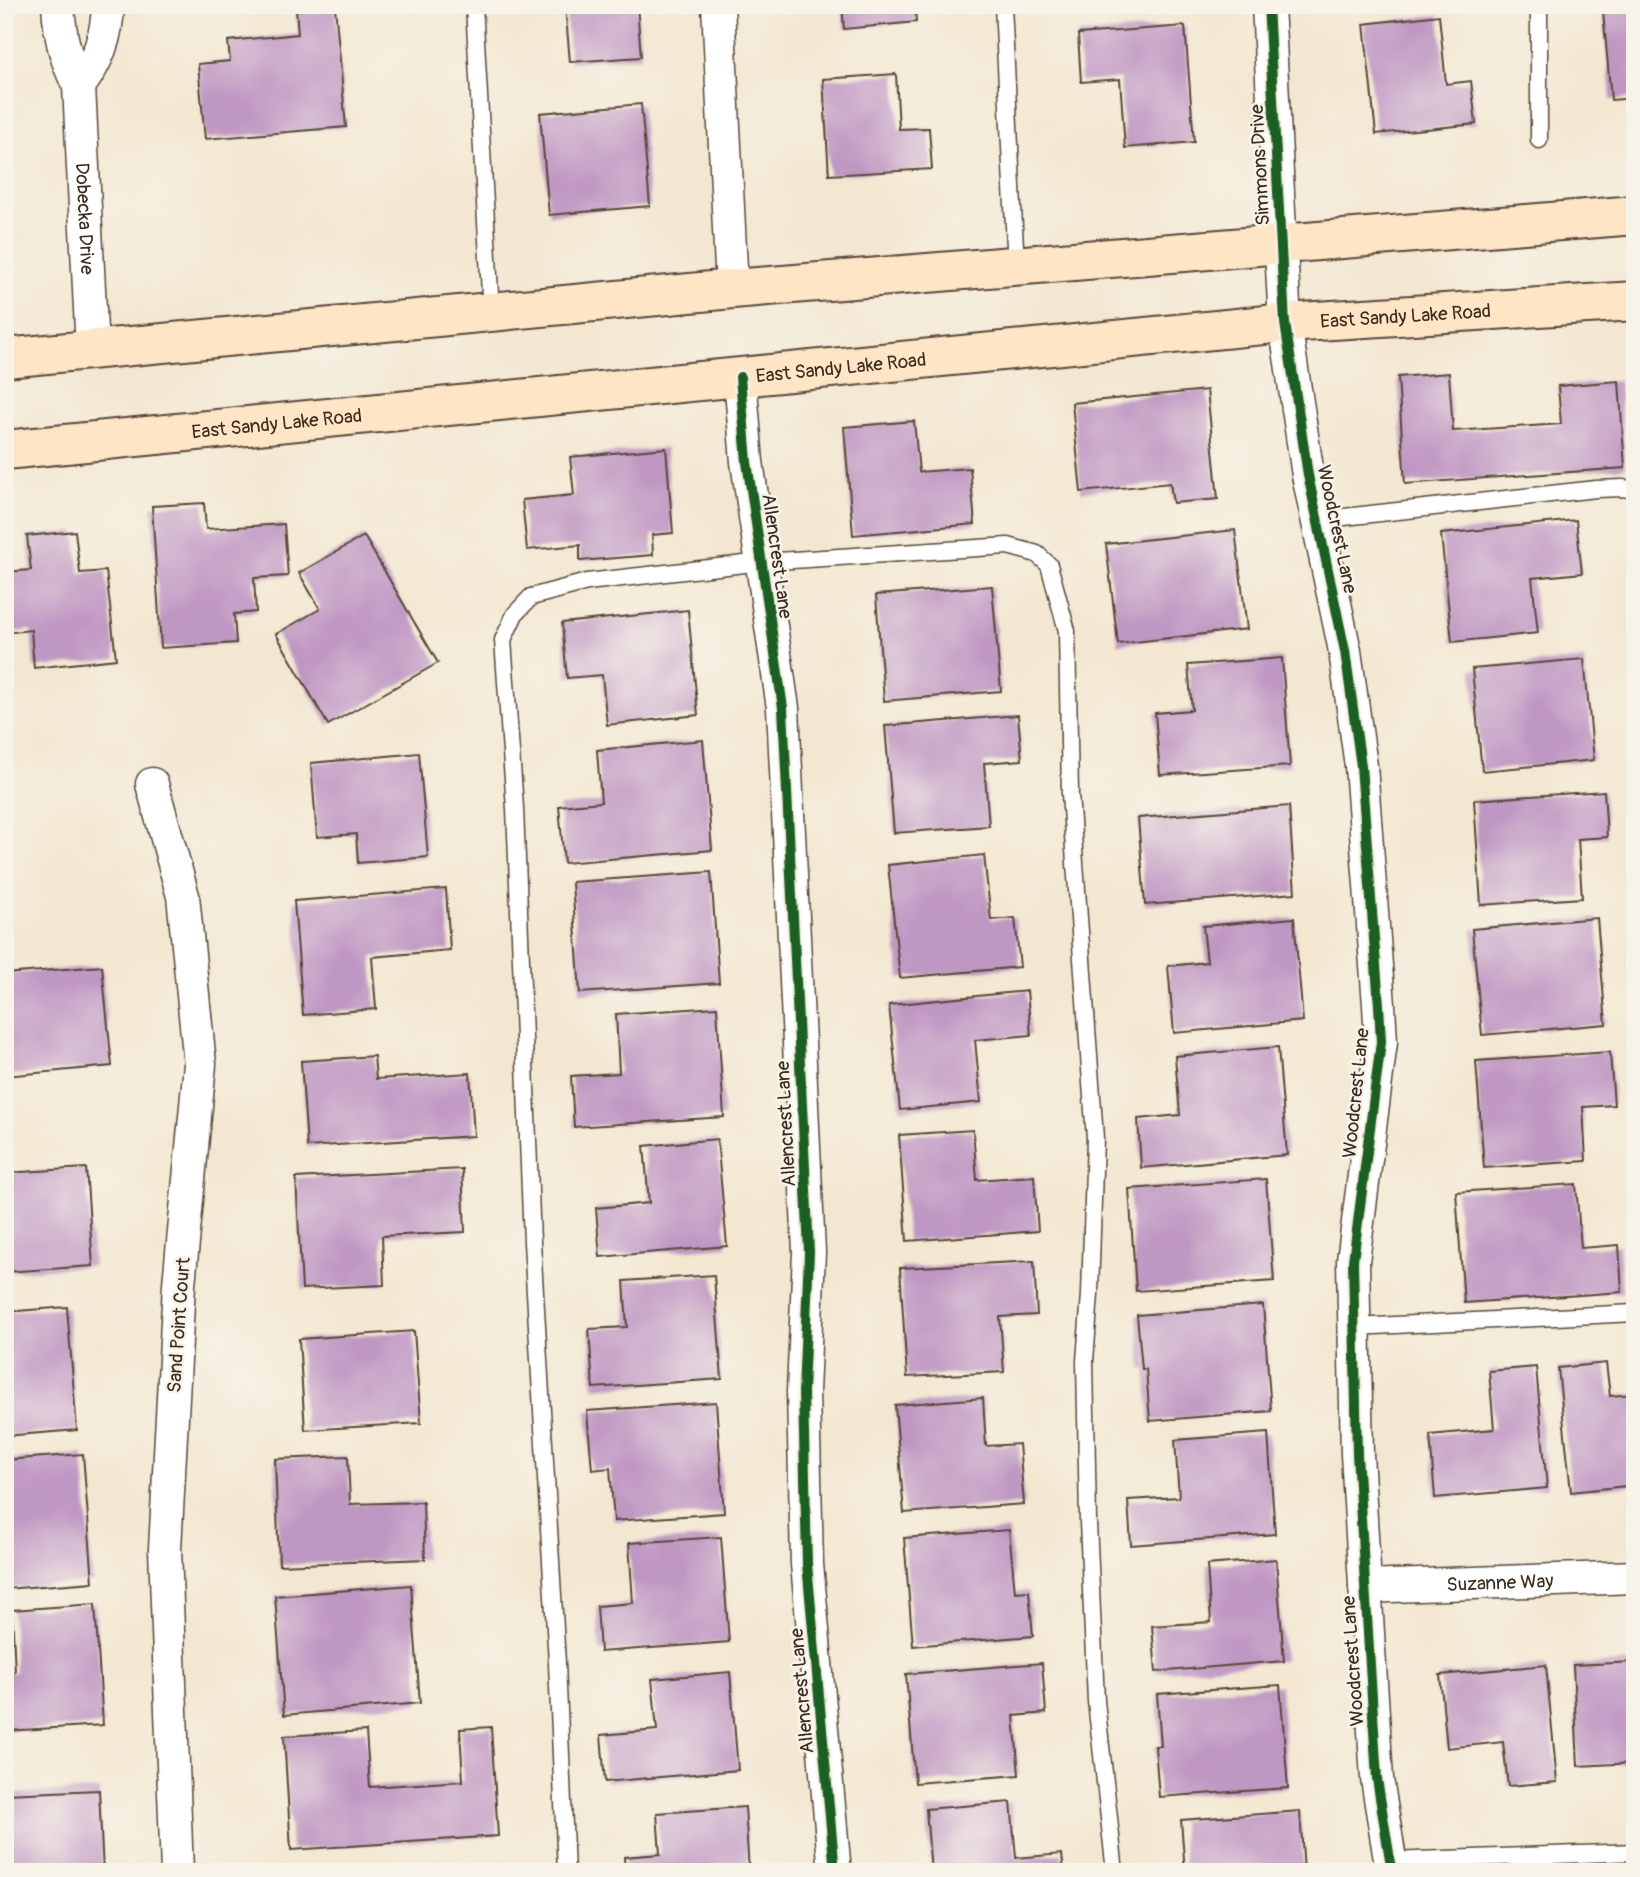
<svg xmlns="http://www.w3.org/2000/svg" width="1640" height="1877" font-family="Pangolin,sans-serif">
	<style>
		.building { fill: #bf97c3 }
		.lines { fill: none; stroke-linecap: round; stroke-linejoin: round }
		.service-casing { stroke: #574639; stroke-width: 19 }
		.minor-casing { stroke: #574639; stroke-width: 35 }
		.secondary-casing { stroke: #574639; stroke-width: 42 }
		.service { stroke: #fff; stroke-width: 16 }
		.minor { stroke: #fff; stroke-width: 32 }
		.secondary { stroke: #fde5c5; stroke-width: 38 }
		.cycleway-casing { stroke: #f7f3e8; stroke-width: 15 }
		.cycleway { stroke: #1b5e20; stroke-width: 10 }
		.labels { text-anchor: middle; stroke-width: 5; stroke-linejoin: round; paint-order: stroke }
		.street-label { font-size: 19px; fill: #3b2a1e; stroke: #f7f3e8 }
	</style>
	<rect width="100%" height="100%" fill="#f7f3e8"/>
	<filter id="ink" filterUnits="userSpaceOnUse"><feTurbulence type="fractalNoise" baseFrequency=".0143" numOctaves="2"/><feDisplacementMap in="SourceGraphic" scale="14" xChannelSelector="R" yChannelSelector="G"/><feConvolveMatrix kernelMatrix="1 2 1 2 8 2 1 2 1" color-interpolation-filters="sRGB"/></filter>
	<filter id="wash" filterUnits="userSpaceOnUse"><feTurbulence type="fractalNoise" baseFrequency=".00686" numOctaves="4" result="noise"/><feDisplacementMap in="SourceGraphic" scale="28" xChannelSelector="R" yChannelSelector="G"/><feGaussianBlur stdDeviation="1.57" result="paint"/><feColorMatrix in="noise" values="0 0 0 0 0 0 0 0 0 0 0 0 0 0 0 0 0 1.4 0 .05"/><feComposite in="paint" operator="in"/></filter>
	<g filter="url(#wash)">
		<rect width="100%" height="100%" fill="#f3e7d1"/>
		<g id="blocks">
			<!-- building -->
			<path class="building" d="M565 5H637L641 57 570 62Z
				M842 5H915L916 22 844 29Z
				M335 6 346 127 205 139 198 64 230 61 228 41 298 34 296 9Z
				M1635 8V98L1611 100 1603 11Z
				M1439 15 1446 84 1471 81 1476 124 1376 134 1364 24Z
				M1185 26 1194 142 1125 148 1120 79 1081 82 1078 34Z
				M896 74 899 129 929 128 932 169 829 175 823 79Z
				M641 104 650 206 549 215 540 113Z
				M1449 373 1453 431 1561 424 1558 386 1619 381 1625 468 1405 484 1398 377Z
				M1207 390 1218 499 1173 503 1170 483 1081 492 1072 403Z
				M914 421 919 472 970 468 975 524 853 535 844 427Z
				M666 448 673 533 652 535 653 555 580 561V545L527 550 522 500 574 495 570 457Z
				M204 503 206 529 284 524 288 576 254 578 256 612 234 614 236 643 161 648 152 506Z
				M1576 520 1582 573 1532 578 1538 633 1452 642 1441 534Z
				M1235 530 1247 629 1118 644 1106 544Z
				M75 531 80 573 106 571 116 659 34 668 31 630 5 633V572L31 570 27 536Z
				M364 536 438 663 328 725 276 634 320 609 299 573Z
				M992 586 1001 691 884 701 876 595Z
				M688 610 698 715 607 725 602 675 567 678 562 623Z
				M1282 658 1290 766 1160 775 1155 713 1192 710 1188 665Z
				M1584 659 1594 760 1482 771 1472 669Z
				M1018 715 1022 760 984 763 989 826 894 833 885 726Z
				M703 740 712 850 564 863 559 806 601 802 597 750Z
				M419 753 428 857 358 863 356 834 317 837 311 763Z
				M1604 791 1607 837 1578 839 1582 898 1481 905 1474 800Z
				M1289 806 1295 893 1145 905 1138 818Z
				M984 855 991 920 1015 918 1020 967 900 978 888 865Z
				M711 872 719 983 580 993 572 882Z
				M446 889 450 950 372 957 376 1009 303 1015 294 901Z
				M1294 918 1303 1021 1174 1033 1168 966 1207 962 1203 926Z
				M1597 918 1606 1024 1482 1035 1472 929Z
				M102 966 112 1066 5 1076V974Z
				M1027 991 1031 1035 975 1040 981 1102 900 1110 889 1005Z
				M717 1007 724 1117 574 1127 571 1076 619 1073 616 1014Z
				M1278 1047 1287 1155 1141 1168 1138 1119 1180 1115 1175 1056Z
				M1610 1052 1614 1105 1583 1107 1586 1161 1484 1168 1476 1061Z
				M374 1056 376 1079 470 1073 474 1136 307 1147 301 1061Z
				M973 1130 977 1180 1034 1176 1038 1231 907 1241 899 1135Z
				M717 1139 727 1246 600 1257 596 1208 649 1203 644 1146Z
				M86 1168 93 1266 5 1272V1173Z
				M462 1169 465 1232 382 1236 384 1285 302 1289 296 1178Z
				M1266 1179 1274 1281 1136 1291 1129 1189Z
				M1576 1184 1581 1248 1619 1245 1622 1292 1464 1303 1456 1192Z
				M1034 1261 1037 1315 1000 1317 1004 1372 907 1377 900 1268Z
				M714 1275 722 1379 593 1388 589 1329 627 1327 624 1281Z
				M1263 1305 1271 1411 1150 1421 1146 1369H1142L1137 1315Z
				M67 1307 77 1430 5 1436V1312Z
				M414 1331 421 1423 305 1430 299 1339Z
				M1606 1363 1610 1396 1635 1394V1485L1571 1492 1558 1368Z
				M1536 1367 1547 1488 1435 1498 1430 1435 1494 1429 1489 1371Z
				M983 1398 986 1446 1019 1444 1024 1504 904 1513 895 1405Z
				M716 1402 724 1513 614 1521 610 1468 592 1470 587 1411Z
				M1268 1433 1275 1534 1131 1545 1128 1500 1179 1497 1175 1440Z
				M83 1454 93 1582 5 1589V1460Z
				M348 1456 350 1504 423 1502 425 1559 279 1565 275 1459Z
				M1009 1530 1015 1592 1029 1591 1033 1636 913 1646 904 1538Z
				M721 1537 729 1642 600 1652 597 1606 633 1603 629 1543Z
				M1276 1559 1284 1661 1156 1672 1152 1626 1211 1622 1207 1565Z
				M411 1585 420 1703 284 1715 275 1596Z
				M95 1604 103 1725 5 1731V1673L15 1672 12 1610Z
				M1635 1662V1763L1578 1766 1573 1665Z
				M1042 1663 1046 1713 1014 1716 1019 1775 915 1783 906 1674Z
				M1546 1665 1557 1782 1508 1786 1503 1742 1447 1748 1440 1675Z
				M730 1672 738 1770 605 1782 601 1735 657 1730 652 1679Z
				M1280 1685 1288 1788 1159 1797 1155 1746H1161L1157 1694Z
				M491 1727 498 1836 291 1850 284 1736 366 1731 370 1787 463 1781 460 1729Z
				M99 1790 103 1872H5V1794Z
				M1011 1802 1016 1858 1062 1854 1064 1872H931L926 1809Z
				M745 1807 749 1872H625L624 1857 660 1854 657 1813Z
				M1300 1811 1304 1872H1185L1181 1820Z"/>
		</g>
	</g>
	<g filter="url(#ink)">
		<use href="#blocks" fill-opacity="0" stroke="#574639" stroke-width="2"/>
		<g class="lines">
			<!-- service casing -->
			<g class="service-casing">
				<path id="service" d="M474 5 491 312
					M1003 5 1016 267
					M1539 140V5
					M1317 520 1596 489 1623 488 1635 490
					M1355 1327 1635 1313
					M1390 1861 1635 1852
					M566 1872 557 1663 532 1242 515 808 503 640 515 614 531 597 587 582 762 562 1008 546 1037 554 1049 565 1067 631 1070 794 1095 1138 1090 1294 1085 1361 1088 1522 1096 1701 1115 1872"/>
			</g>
			<!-- minor casing -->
			<g class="minor-casing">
				<g id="minor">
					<path id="s1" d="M58 5C60 36 65 59 79 86L92 350"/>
					<path d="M718 5 732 289"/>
					<path d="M1268 5 1285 323 1308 475 1345 651 1361 766 1379 1005 1381 1042 1353 1261 1357 1454 1377 1779 1392 1872"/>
					<path d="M79 86C98 61 107 37 108 5"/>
					<path d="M740 377 747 462 783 708 809 1252 803 1392 807 1564 835 1872"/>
					<path d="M152 784 183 896 200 1064 179 1284 165 1549 177 1872"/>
					<path id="s2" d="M1365 1587 1635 1577"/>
				</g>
			</g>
			<!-- secondary casing -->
			<g class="secondary-casing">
				<g id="secondary">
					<path d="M5 358 732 289 1635 215"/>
					<path id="s3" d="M5 450 1285 323 1635 301"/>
				</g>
			</g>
			<!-- service -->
			<use href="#service" class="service"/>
			<!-- minor -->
			<use href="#minor" class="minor"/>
			<!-- secondary -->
			<use href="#secondary" class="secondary"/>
			<!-- cycleway casing -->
			<g class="cycleway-casing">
				<path id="cycleway" d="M1268 5 1285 323 1308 475 1345 651 1361 766 1379 1005 1381 1042 1353 1261 1357 1454 1377 1779 1392 1872
					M740 377 747 462 783 708 809 1252 803 1392 807 1564 835 1872"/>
			</g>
			<!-- cycleway -->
			<use href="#cycleway" class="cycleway"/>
		</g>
	</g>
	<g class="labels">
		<!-- street labels -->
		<g class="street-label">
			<text transform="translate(1259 165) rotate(-93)" y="7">Simmons Drive</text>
			<text dy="7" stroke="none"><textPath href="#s1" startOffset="217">Dobecka Drive</textPath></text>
			<text dy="7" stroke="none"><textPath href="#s3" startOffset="1407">East Sandy Lake Road</textPath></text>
			<text dy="7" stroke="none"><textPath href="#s3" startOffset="840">East Sandy Lake Road</textPath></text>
			<text dy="7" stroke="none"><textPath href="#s3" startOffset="273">East Sandy Lake Road</textPath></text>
			<text transform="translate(1338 529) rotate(78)" y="7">Woodcrest Lane</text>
			<text transform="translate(778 556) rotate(82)" y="7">Allencrest Lane</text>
			<text transform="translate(1355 1093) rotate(-84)" y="7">Woodcrest Lane</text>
			<text transform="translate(785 1124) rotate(-93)" y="7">Allencrest Lane</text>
			<text transform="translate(178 1325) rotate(-86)" y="7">Sand Point Court</text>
			<text dy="7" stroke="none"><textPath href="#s2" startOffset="135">Suzanne Way</textPath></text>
			<text transform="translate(1352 1661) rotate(-94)" y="7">Woodcrest Lane</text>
			<text transform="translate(801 1691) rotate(-95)" y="7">Allencrest Lane</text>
		</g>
	</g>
	<!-- margin -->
	<rect width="1640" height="1877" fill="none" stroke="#f7f3e8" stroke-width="28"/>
</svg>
